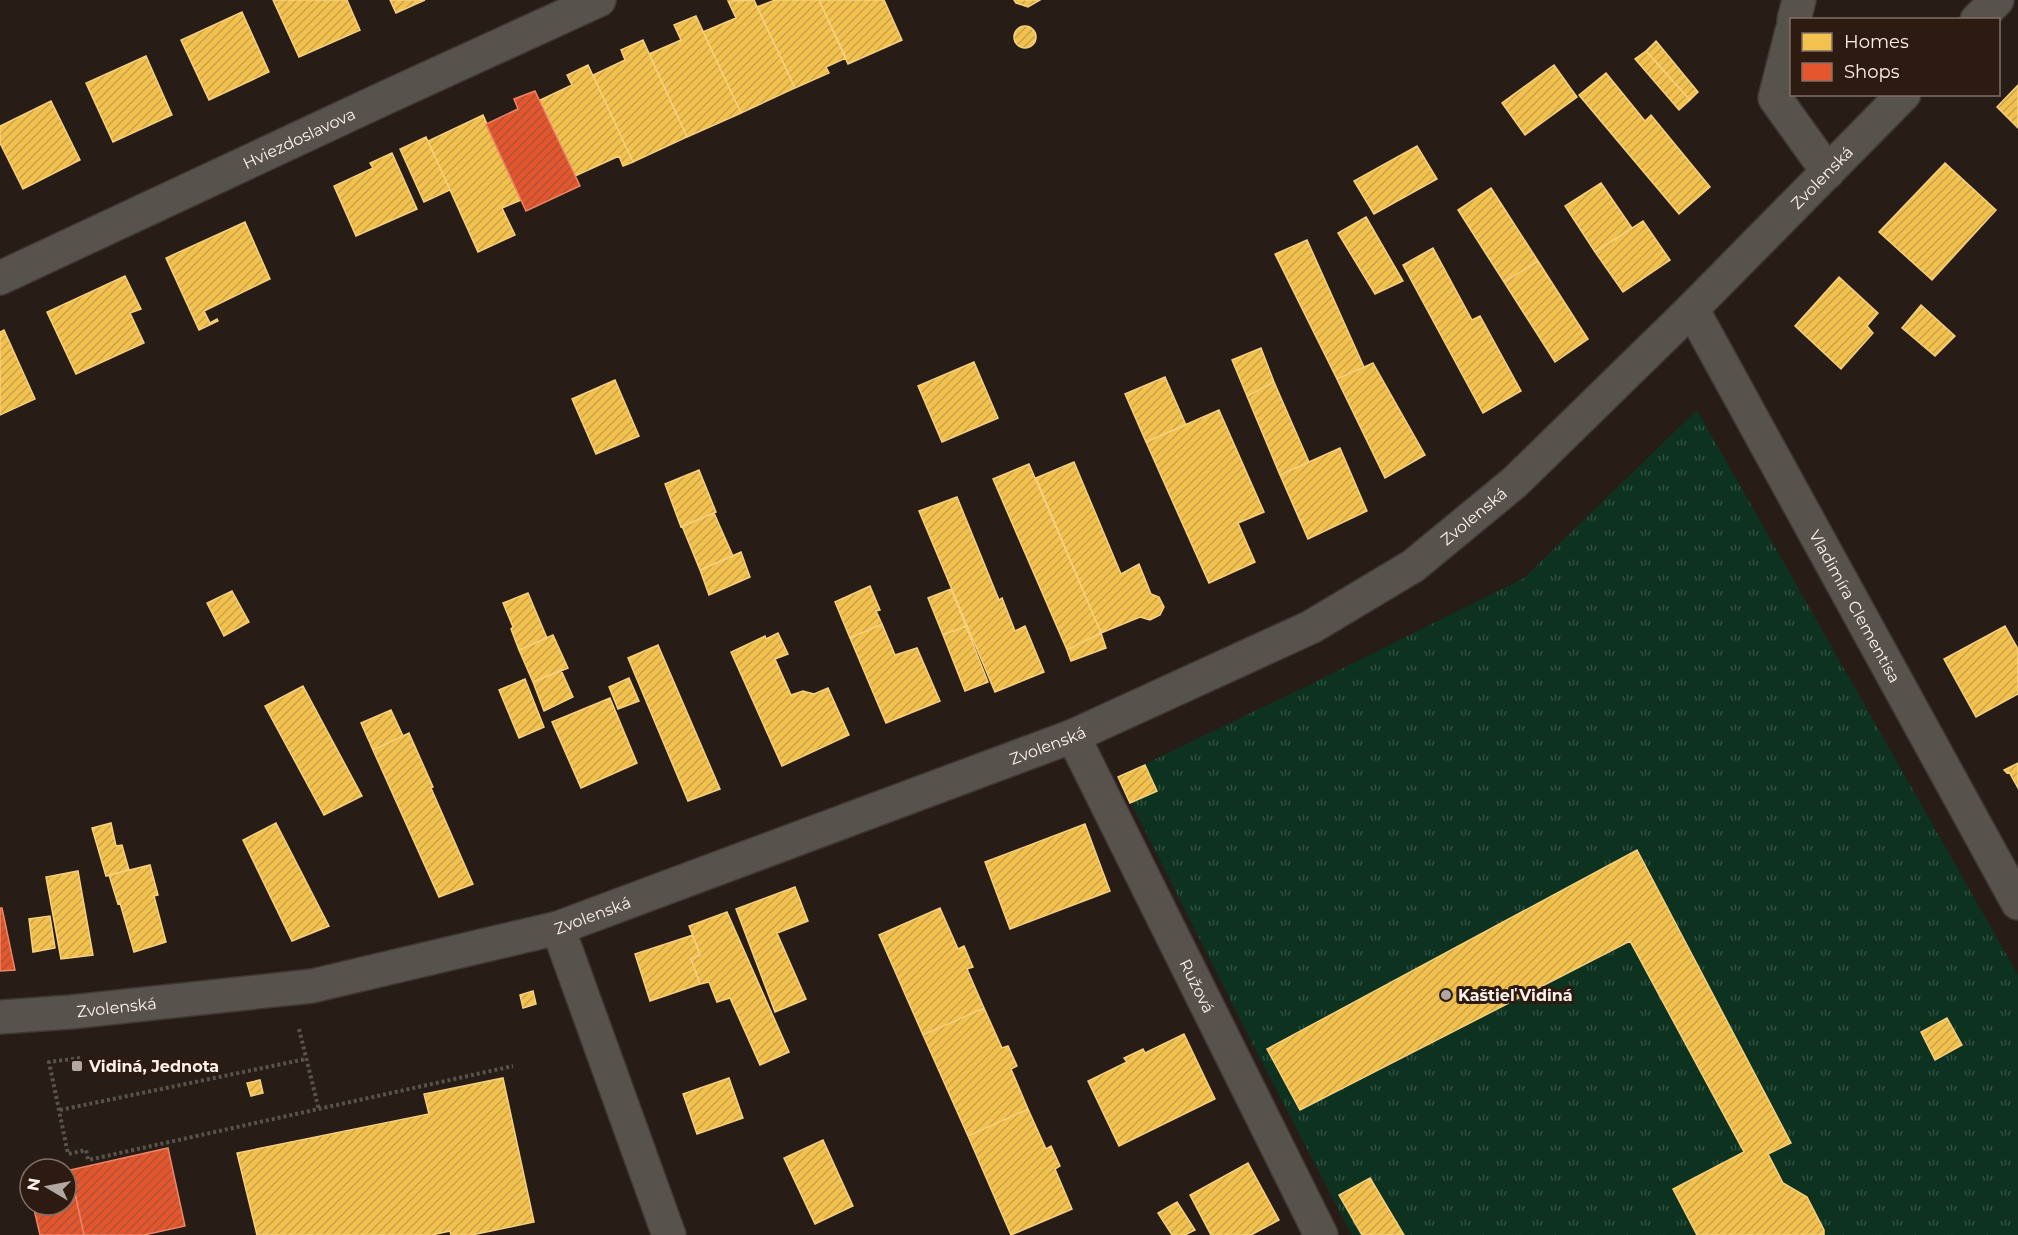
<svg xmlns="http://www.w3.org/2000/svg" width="2018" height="1235" font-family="Montserrat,sans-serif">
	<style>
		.park { fill: url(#park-tufts) }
		.homes { fill: url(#homes-hatch); stroke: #f6d07e; stroke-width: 1.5 }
		.shops { fill: url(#shops-hatch); stroke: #ec8667; stroke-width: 1.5 }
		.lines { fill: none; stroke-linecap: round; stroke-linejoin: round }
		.minor-casing { stroke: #3f3732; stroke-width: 36 }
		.tertiary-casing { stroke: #3f3732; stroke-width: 36 }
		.path { stroke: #59534f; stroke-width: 4; stroke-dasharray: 3 3; stroke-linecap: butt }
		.minor { stroke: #58524c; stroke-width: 33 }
		.tertiary { stroke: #58524c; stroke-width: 33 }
		.poi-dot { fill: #b3a7a2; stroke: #2d1a10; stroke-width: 2 }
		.labels { text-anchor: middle; stroke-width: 6; stroke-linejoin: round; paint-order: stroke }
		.street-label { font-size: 16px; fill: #fef2ed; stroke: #2d1a10 }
		.poi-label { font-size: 16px; font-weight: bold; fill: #fef2ed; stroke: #2d1a10; text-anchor: start }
	</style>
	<defs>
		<pattern id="park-tufts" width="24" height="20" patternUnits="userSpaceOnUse" patternTransform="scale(1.5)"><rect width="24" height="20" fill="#0d3220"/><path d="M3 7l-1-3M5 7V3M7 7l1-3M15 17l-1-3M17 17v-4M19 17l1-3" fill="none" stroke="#315041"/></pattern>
		<pattern id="homes-hatch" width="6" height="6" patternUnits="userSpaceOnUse" patternTransform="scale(1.5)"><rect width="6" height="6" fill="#f2c14e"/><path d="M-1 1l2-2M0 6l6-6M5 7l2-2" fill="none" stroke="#c8a34c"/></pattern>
		<pattern id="shops-hatch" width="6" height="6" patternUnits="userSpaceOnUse" patternTransform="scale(1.5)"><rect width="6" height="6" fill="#e4572e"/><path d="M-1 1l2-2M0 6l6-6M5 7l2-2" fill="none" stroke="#af5237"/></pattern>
	</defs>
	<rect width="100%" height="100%" fill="#271c16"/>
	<!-- park -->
	<path class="park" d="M1697 410 2018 975V1235H1352L1255 1049 1118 777 1309 685 1524 578Z"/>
	<!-- homes -->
	<path class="homes" d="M273 0H347L360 30 299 57Z
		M390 0H425L396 13Z
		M754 0 795 88 741 113 703 32 736 18 728 1Z
		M775 0H819L846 58 826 67 829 73 795 88 757 7Z
		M819 0H884L902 40 848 64Z
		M1014 0H1040L1028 7 1016 3Z
		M242 12 269 72 209 100 181 40Z
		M696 16 741 113 687 137 649 54 681 40 674 25Z
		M1014 37a11 11 0 1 1 22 0a11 11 0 1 1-22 0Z
		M643 40 687 137 633 162 593 75 625 60 621 50Z
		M1656 41 1698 92 1690 100 1646 51Z
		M1646 51 1690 100 1679 110 1635 59Z
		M146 56 172 115 113 142 86 83Z
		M588 65 633 162 623 166 619 156 575 176 540 100 572 85 567 75Z
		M1554 65 1577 97 1525 135 1502 103Z
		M1606 73 1645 121 1651 115 1710 187 1679 214 1579 95Z
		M2018 85V128L1997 107Z
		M51 101 80 160 23 189 0 143V126Z
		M483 115 521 200 502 208 515 235 478 252 428 141Z
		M426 137 450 190 424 202 400 149Z
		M1417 146 1437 179 1374 214 1354 181Z
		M392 153 417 209 356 236 334 186 373 168 370 163Z
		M1945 163 1996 210 1932 280 1879 232Z
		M1601 183 1632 228 1595 252 1565 206Z
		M1491 188 1538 261 1504 282 1458 210Z
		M1366 217 1403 281 1375 294 1338 233Z
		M1643 221 1670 260 1623 292 1595 252Z
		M245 222 270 279 204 311 210 323 217 319 218 321 199 330 166 258Z
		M1307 240 1364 367 1337 379 1275 254Z
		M1433 248 1472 320 1480 316 1521 391 1483 413 1403 265Z
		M1538 261 1588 339 1555 362 1504 282Z
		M125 276 141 309 130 313 144 343 76 374 47 312Z
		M1839 277 1878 313 1867 326 1873 333 1841 369 1795 326Z
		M1921 305 1955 336 1935 356 1902 328Z
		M4 330 35 399 0 415V332Z
		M1261 348 1274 382 1247 396 1232 360Z
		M974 362 998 418 942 442 918 386Z
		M1373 363 1425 455 1385 478 1337 379Z
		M1165 377 1186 425 1146 442 1125 394Z
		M615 380 639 436 596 454 572 399Z
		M1274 382 1309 462 1280 475 1247 396Z
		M1219 410 1264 512 1238 523 1255 562 1209 583 1146 442Z
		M1340 448 1367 511 1308 539 1280 475Z
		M1074 462 1121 574 1139 564 1151 594 1159 597 1164 607 1160 615 1150 620 1140 617 1101 633 1036 478Z
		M1029 464 1101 633 1067 650 993 479Z
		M699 470 716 512 681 527 665 484Z
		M957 497 999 600 1002 598 1015 631 1025 626 1044 672 995 692 919 511Z
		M714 513 733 556 700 570 682 526Z
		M741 552 750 577 709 595 700 570Z
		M870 586 880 610 876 611 882 624 850 638 835 602Z
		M951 589 966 626 943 635 928 598Z
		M232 591 249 622 224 636 207 603Z
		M528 593 547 638 519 650 511 629 513 627 503 603Z
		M882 624 895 655 917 648 940 701 886 723 850 638Z
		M966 626 988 682 965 691 943 635Z
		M2005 626 2018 649V694L1976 717 1944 659Z
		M778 633 788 654 775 659 791 695 803 691 814 694 828 688 849 735 782 766 731 652 765 636 766 639Z
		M1101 633 1106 648 1071 661 1067 650Z
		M553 635 568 668 533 682 519 650Z
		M658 645 720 789 688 801 628 658Z
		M561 670 573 697 544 711 533 682Z
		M629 678 639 701 618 709 609 687Z
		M525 679 544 727 519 738 499 690Z
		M303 686 362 796 324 815 265 706Z
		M610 698 637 763 581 788 552 722Z
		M391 710 403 736 373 750 361 723Z
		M409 733 433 787 431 788 473 884 439 897 373 750Z
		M2018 763V788L2009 772 2007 773 2004 770Z
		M1145 765 1157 791 1130 803 1118 777Z
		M111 823 116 846 122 845 129 870 106 876 92 828Z
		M276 823 329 926 292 941 243 840Z
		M1085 824 1110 891 1010 929 985 862Z
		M1637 850 1791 1143 1768 1154 1783 1183 1807 1197 1824 1230V1235H1697L1673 1189 1744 1152 1630 941 1300 1110 1267 1049Z
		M150 865 158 895 154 896 166 942 134 952 120 903 118 904 109 875Z
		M78 871 93 955 61 959 46 877Z
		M795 887 808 921 777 933 806 999 775 1012 736 909Z
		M940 908 958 949 964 946 973 967 967 969 984 1008 923 1035 879 935Z
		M727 912 789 1052 760 1065 730 998 717 1002 709 982 700 984 691 959 700 955 689 926Z
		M50 916 55 948 33 952 29 919Z
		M693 935 700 955 691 959 700 984 650 1001 635 954Z
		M533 991 536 1004 523 1008 520 995Z
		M984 1008 1002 1048 1008 1046 1017 1066 1011 1069 1028 1109 968 1136 923 1035Z
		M1947 1018 1962 1045 1935 1060 1921 1032Z
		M1184 1034 1215 1099 1119 1146 1088 1081 1127 1062 1124 1058 1143 1049 1145 1053Z
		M503 1078 534 1222 472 1235H451L450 1231 432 1235H257L237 1153 429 1114 424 1094Z
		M729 1078 743 1118 697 1134 683 1094Z
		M260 1080 263 1093 251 1096 247 1083Z
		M1028 1109 1046 1149 1051 1146 1060 1166 1055 1169 1072 1209 1011 1235 968 1136Z
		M823 1140 853 1206 815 1224 784 1158Z
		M1248 1163 1279 1220 1251 1235H1211L1190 1195Z
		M1370 1178 1404 1235H1362L1339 1195Z
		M1177 1202 1195 1230 1185 1235H1172L1158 1213Z"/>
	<!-- shops -->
	<path class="shops" d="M535 91 580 186 526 211 486 124 518 109 514 99Z
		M0 908H2L15 970 0 971Z
		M168 1148 185 1226 144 1235H84L70 1170Z
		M66 1170H70L84 1235H40L33 1205H66Z"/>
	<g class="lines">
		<!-- minor casing -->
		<g class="minor-casing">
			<g id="minor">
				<path d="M1794 20 1799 0"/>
				<path d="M1792 31 1775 98 1828 172"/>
				<path id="s1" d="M0 278 387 97 599 0"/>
				<path id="s2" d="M1692 309 2018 903"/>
				<path id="s3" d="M1073 736 1321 1235"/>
				<path d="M558 928 669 1235"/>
			</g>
		</g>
		<!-- tertiary casing -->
		<g class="tertiary-casing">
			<g id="tertiary">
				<path d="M1977 20 1997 0"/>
				<path id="s4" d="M0 1017 71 1012 312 986 558 928 1073 736 1311 627 1413 566 1515 482 1692 309 1904 94"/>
			</g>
		</g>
		<!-- path -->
		<path class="path" d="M299 1029 319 1110
			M80 1058 49 1062 68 1154 86 1150 88 1160 513 1066
			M60 1110 306 1059"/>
		<!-- minor -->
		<use href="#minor" class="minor"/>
		<!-- tertiary -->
		<use href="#tertiary" class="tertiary"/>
	</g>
	<!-- markers -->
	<g class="poi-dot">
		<circle cx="1446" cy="995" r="6"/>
		<rect x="71" y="1060" width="12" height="12" rx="3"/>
	</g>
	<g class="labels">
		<!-- street labels -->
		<g class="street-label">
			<text dy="6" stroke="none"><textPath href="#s1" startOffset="330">Hviezdoslavova</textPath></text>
			<text dy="6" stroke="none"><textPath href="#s4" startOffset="2061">Zvolenská</textPath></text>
			<text dy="6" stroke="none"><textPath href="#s4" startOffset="1575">Zvolenská</textPath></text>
			<text dy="6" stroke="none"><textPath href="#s2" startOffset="339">Vladimíra Clementisa</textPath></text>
			<text dy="6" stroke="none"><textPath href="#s4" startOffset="1089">Zvolenská</textPath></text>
			<text dy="6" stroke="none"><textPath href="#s4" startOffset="603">Zvolenská</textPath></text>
			<text dy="6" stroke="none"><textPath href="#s3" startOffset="279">Ružová</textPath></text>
			<text dy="6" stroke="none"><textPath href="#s4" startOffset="117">Zvolenská</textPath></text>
		</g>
		<!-- poi labels -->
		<g class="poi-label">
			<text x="1458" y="1001">Kaštieľ Vidiná</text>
			<text x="89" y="1072">Vidiná, Jednota</text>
		</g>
	</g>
	<!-- legend -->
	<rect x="1790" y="18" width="210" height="78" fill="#2d1a10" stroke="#817068" stroke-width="1.5"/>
	<rect x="1802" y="33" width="30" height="18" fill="#f2c14e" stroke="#817068" stroke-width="1.5"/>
	<text x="1844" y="48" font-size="18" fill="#fef2ed">Homes</text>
	<rect x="1802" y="63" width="30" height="18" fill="#e4572e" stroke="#817068" stroke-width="1.5"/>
	<text x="1844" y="78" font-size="18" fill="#fef2ed">Shops</text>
	<!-- north arrow -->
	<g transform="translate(48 1187) rotate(280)"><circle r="28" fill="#2d1a10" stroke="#817068" stroke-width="1.5"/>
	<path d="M0-4.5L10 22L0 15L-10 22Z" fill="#b3a7a2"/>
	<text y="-9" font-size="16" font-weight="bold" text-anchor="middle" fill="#fef2ed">N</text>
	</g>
</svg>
